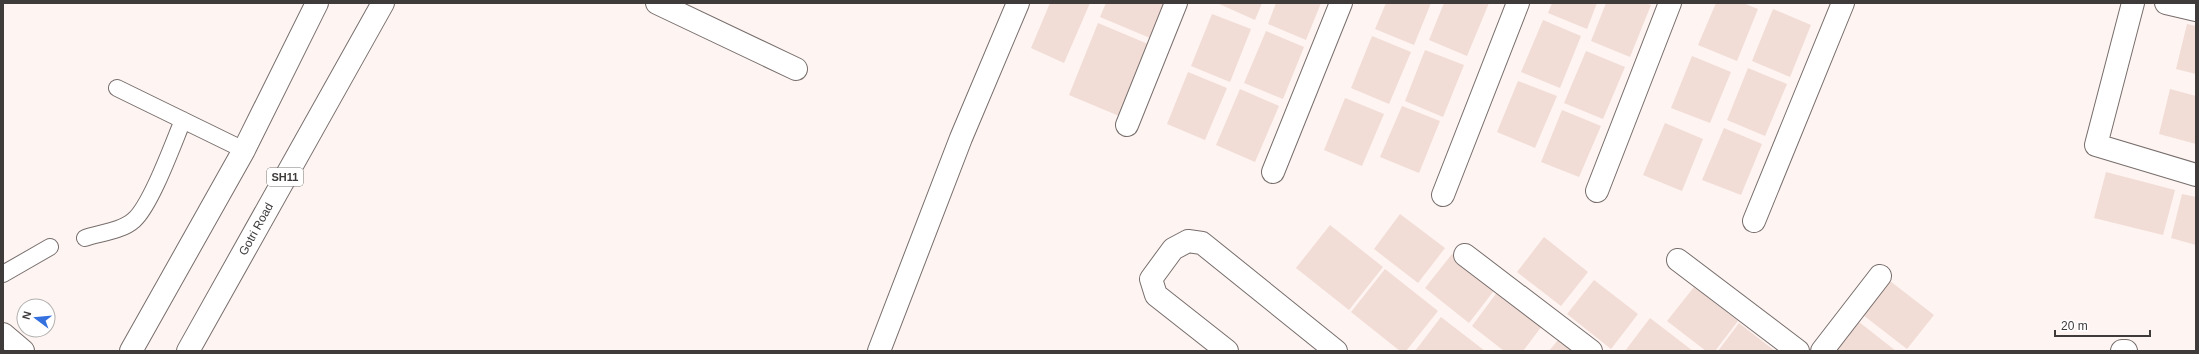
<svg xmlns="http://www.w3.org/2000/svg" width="2199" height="354" font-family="Helvetica,sans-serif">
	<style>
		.building { fill: #f2dcd6 }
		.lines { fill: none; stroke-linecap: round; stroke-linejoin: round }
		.service-casing { stroke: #776e6c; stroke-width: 18 }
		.minor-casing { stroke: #776e6c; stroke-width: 24 }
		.tertiary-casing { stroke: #776e6c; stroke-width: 24 }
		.primary-casing { stroke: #776e6c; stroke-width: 24 }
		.service { stroke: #fff; stroke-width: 16 }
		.minor { stroke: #fff; stroke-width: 22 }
		.tertiary { stroke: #fff; stroke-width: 22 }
		.primary { stroke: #fff; stroke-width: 22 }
		.labels { text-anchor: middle; stroke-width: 3; stroke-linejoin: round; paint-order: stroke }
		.shield { fill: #fff; stroke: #787675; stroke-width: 1 }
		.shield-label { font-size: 11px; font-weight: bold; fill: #3e3b3a }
		.street-label { font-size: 12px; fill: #3e3b3a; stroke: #fff }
	</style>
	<rect width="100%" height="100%" fill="#fef4f2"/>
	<!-- building -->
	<path class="building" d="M1050 3H1090L1064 63 1031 48Z
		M1106 3H1165L1150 38 1100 17Z
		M1217 3H1262L1255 20Z
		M1276 3H1321L1306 40 1268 24Z
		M1386 3H1431L1414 45 1375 29Z
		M1444 3H1489L1467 56 1429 40Z
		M1552 3H1597L1587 29 1548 13Z
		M1606 3H1645L1651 5 1630 57 1591 41Z
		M1716 3H1743L1758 9 1737 61 1698 45Z
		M1773 9 1811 25 1790 77 1752 61Z
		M1212 14 1251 29 1230 82 1191 66Z
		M1543 20 1581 36 1560 88 1521 72Z
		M1098 23 1148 44 1119 116 1069 95Z
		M2187 24 2196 26V74L2176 69Z
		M1266 31 1304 47 1283 99 1244 83Z
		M1372 36 1411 52 1389 104 1351 88Z
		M1425 50 1464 65 1443 117 1405 101Z
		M1586 51 1625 67 1603 119 1564 103Z
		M1692 56 1731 72 1710 123 1671 108Z
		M1748 68 1787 84 1765 136 1727 120Z
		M1188 72 1227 88 1205 140 1167 124Z
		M1518 81 1557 96 1535 148 1497 132Z
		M1240 89 1279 106 1255 162 1216 145Z
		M2170 89 2196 96V144L2159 134Z
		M1345 98 1384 114 1362 166 1324 150Z
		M1402 106 1440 121 1419 173 1380 157Z
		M1562 110 1601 126 1579 177 1541 162Z
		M1665 123 1703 139 1682 191 1643 175Z
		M1724 128 1762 144 1741 195 1702 180Z
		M2106 172 2175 190 2163 235 2094 218Z
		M2182 194 2196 197V245L2171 238Z
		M1400 214 1445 248 1418 283 1374 249Z
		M1330 225 1383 267 1349 310 1296 268Z
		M1544 237 1588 272 1561 306 1517 272Z
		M1452 254 1496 288 1469 323 1425 288Z
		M1385 269 1438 311 1406 351H1400L1351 312Z
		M1594 280 1638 314 1611 349 1567 314Z
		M1890 281 1934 315 1907 349 1863 315Z
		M1694 287 1738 321 1715 351H1706L1667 321Z
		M1498 291 1542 326 1523 351H1504L1472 326Z
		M1441 317 1485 351H1415Z
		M1650 318 1693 351H1625Z
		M1859 322 1896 351H1837Z
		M1739 323 1775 351H1718Z
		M1558 340 1572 351H1549Z"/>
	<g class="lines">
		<!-- service casing -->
		<g class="service-casing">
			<path id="service" d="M117 88 244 150
				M85 238C100 233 122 231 134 220 151 205 173 144 183 120
				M3 274 50 247"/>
		</g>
		<!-- minor casing -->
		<g class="minor-casing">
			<path id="minor" d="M657 3 796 69
				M2133 3 2096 145 2196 175
				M2166 3 2196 10
				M1127 125 1176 3
				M1273 172 1341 3
				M1597 191 1670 3
				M1443 195 1518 3
				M1754 221 1843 3
				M1465 255 1591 351
				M1678 260 1798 351
				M879 351 961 138 1018 3
				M1227 351 1156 295 1151 279 1173 249 1188 241 1202 243 1336 351
				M1822 351 1880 276
				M2122 351H2126"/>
		</g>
		<!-- tertiary casing -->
		<g class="tertiary-casing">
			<path id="tertiary" d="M3 334 23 351"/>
		</g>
		<!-- primary casing -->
		<g class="primary-casing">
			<path id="primary" d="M131 351 244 150 317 3
				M188 351 383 3"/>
		</g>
		<!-- service -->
		<use href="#service" class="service"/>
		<!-- minor -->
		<use href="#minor" class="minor"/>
		<!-- tertiary -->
		<use href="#tertiary" class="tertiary"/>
		<!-- primary -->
		<use href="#primary" class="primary"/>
	</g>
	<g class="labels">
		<!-- shield labels -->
		<rect class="shield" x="267" y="168" width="36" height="18" rx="3"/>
		<g class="shield-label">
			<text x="285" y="181">SH11</text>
		</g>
		<!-- street labels -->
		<g class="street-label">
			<text transform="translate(256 229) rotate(-61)" y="4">Gotri Road</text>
		</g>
	</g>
	<!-- border -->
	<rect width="2199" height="354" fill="none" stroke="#3e3b3a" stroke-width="8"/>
	<!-- north arrow -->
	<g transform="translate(36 318) rotate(286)"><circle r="19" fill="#ffffff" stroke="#b2b1b0"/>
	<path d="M0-3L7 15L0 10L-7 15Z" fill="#3570df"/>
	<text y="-6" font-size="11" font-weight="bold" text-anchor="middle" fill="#3e3b3a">N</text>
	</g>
	<!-- scale -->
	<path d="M2055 330v6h95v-6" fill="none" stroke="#3e3b3a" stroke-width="2"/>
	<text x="2061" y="330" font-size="12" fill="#3e3b3a" stroke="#ffffff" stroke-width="3" paint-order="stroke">20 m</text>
</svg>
